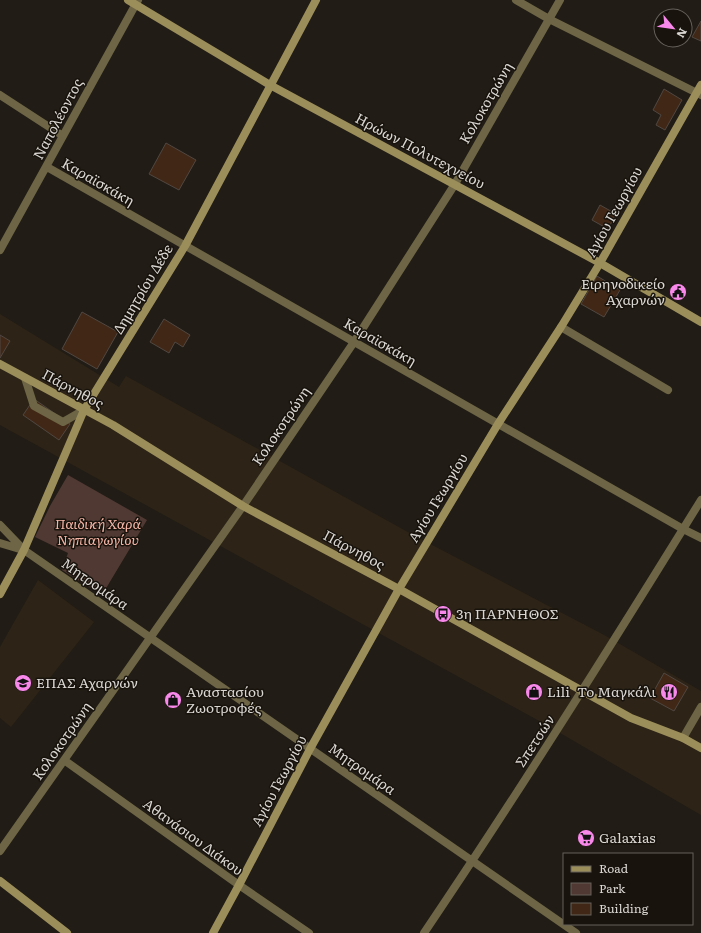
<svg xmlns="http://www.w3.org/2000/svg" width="701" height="933" font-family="Literata,serif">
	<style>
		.built { fill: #2d2417 }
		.green { fill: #503933 }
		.building { fill: #412816; stroke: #504742 }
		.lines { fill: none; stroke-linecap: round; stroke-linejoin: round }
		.lane { stroke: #6d6545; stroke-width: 8 }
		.street { stroke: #6d6545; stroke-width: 8 }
		.secondary { stroke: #9c8e5a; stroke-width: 8 }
		.labels { text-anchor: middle; stroke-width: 3; stroke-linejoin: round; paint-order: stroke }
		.street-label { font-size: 14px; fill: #dad6d2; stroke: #18130c }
		.poi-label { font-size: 14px; fill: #dad6d2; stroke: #18130c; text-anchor: start }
		.park-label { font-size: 14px; font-style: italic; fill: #f6b6a7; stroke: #18130c }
	</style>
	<rect width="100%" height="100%" fill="#211c15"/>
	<!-- built -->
	<path class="built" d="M0 314 119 387 126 376 415 536 606 636 701 691V815L543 723 0 425Z
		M38 580 94 622 11 727 0 718V647Z"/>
	<!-- green -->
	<path class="green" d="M68 475 147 520 102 595 62 570 68 553 35 537 50 506Z"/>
	<!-- building -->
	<path class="building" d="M701 21V41L692 37Z
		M664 89 682 100 665 130 656 125 661 115 653 110Z
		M166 143 196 160 179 190 149 174Z
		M600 205 616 214 608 229 592 220Z
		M597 276 620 290 604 317 581 304Z
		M82 312 118 332 97 369 62 349Z
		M164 319 190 335 183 347 175 342 169 353 150 342Z
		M0 335 10 341 0 358Z
		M34 399 70 424 59 440 23 415Z
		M664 673 688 687 674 711 650 698Z"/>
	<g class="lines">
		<!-- lane -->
		<path class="lane" d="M25 378 34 406 63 422 84 410"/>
		<!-- street -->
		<path class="street" d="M516 0 549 19 701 95
			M0 95 63 136
			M47 167 683 529 701 538
			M0 250 138 0
			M561 327 668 390
			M0 525 24 550 576 933
			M0 543 23 550
			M683 738 701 707
			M64 760 239 885 309 933
			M0 851 243 506 354 342 455 184 560 0
			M424 933C520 791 611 646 701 500"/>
		<!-- secondary -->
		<path class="secondary" d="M128 0 270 85 600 263 701 322
			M0 364 113 425 243 506 399 589 631 718 683 738 701 748
			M0 594 24 550 84 410 185 246 316 0
			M0 881 67 933
			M213 933 239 885 310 749 399 589 498 424 561 327 600 263 701 85"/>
	</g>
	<!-- icons -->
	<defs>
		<g id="civic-disc" transform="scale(0.9)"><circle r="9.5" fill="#f888ea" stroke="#18130c"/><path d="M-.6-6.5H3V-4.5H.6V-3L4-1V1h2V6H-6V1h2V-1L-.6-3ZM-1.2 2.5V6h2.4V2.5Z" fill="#111"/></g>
		<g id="bus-disc" transform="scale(0.9)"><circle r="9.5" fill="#f888ea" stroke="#18130c"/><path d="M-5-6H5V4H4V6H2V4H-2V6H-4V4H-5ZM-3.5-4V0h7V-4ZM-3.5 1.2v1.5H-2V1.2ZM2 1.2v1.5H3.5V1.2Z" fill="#111"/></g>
		<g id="school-disc" transform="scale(0.9)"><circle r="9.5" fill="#f888ea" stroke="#18130c"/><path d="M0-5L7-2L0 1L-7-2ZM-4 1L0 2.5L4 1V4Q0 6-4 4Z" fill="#111"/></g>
		<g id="shop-disc" transform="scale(0.9)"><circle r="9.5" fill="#f888ea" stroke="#18130c"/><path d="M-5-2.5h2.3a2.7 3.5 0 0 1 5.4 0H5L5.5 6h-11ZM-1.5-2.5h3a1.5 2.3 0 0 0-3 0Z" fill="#111"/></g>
		<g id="restaurant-disc" transform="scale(0.9)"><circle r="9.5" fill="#f888ea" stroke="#18130c"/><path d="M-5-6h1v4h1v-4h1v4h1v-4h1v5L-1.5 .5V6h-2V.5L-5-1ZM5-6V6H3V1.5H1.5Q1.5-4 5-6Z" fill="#111"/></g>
		<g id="supermarket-disc" transform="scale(0.9)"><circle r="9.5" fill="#f888ea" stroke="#18130c"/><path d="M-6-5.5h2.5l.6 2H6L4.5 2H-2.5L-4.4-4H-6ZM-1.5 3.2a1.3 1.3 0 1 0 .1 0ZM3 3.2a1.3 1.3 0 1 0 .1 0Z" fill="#111"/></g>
	</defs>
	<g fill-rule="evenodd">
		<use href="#civic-disc" x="678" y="292"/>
		<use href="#bus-disc" x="443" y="614"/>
		<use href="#school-disc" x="23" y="683"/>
		<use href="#shop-disc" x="534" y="692"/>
		<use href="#restaurant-disc" x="669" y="692"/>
		<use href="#shop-disc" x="173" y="700"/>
		<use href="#supermarket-disc" x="586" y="838"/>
	</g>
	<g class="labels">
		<!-- street labels -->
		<g class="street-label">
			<text transform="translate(486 103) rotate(-60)" y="5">Κολοκοτρώνη</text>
			<text transform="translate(58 119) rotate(-62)" y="5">Ναπολέοντος</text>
			<text transform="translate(420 151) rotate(28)" y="5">Ηρώων Πολυτεχνείου</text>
			<text transform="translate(98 182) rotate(30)" y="5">Καραϊσκάκη</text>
			<text transform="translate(614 212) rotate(-61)" y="5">Αγίου Γεωργίου</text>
			<text transform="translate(143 289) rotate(-59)" y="5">Δημητρίου Δέδε</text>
			<text transform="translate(380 342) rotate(30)" y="5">Καραϊσκάκη</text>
			<text transform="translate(73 389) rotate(28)" y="5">Πάρνηθος</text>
			<text transform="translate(281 426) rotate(-56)" y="5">Κολοκοτρώνη</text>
			<text transform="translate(438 498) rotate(-59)" y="5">Αγίου Γεωργίου</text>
			<text transform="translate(354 550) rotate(28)" y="5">Πάρνηθος</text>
			<text transform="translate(95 584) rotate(35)" y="5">Μητρομάρα</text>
			<text transform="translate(62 741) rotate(-55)" y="5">Κολοκοτρώνη</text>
			<text transform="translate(535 741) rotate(-57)" y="5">Σπετσών</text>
			<text transform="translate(362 769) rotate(35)" y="5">Μητρομάρα</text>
			<text transform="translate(279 781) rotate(-62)" y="5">Αγίου Γεωργίου</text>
			<text transform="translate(193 837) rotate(36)" y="5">Αθανάσιου Διάκου</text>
		</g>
		<!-- poi labels -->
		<g class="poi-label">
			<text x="665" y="289" text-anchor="end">Ειρηνοδικείο<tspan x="665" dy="16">Αχαρνών</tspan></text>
			<text x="456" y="619">3η ΠΑΡΝΗΘΟΣ</text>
			<text x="36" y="688">ΕΠΑΣ Αχαρνών</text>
			<text x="186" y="697">Αναστασίου<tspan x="186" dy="16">Ζωοτροφές</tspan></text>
			<text x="547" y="697">Lili</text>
			<text x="656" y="697" text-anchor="end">Το Μαγκάλι</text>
			<text x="599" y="843">Galaxias</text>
		</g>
		<!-- park labels -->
		<g class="park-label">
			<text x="98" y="529">Παιδική Χαρά<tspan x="98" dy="16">Νηπιαγωγίου</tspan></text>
		</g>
	</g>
	<!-- legend -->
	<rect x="563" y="853" width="130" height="72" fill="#18130c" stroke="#66615b"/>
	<rect x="571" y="866" width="20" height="6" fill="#9c8e5a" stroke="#66615b"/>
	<text x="599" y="873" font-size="12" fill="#dad6d2">Road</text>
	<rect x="571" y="883" width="20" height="12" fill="#503933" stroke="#66615b"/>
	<text x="599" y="893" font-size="12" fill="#dad6d2">Park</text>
	<rect x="571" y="903" width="20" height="12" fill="#412816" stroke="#66615b"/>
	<text x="599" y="913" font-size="12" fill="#dad6d2">Building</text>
	<!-- north arrow -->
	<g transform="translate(673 28) rotate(119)"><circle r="19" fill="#18130c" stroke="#66615b"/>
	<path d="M0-3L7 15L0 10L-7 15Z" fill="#f888ea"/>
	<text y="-6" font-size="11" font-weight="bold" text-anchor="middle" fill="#dad6d2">N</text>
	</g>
</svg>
